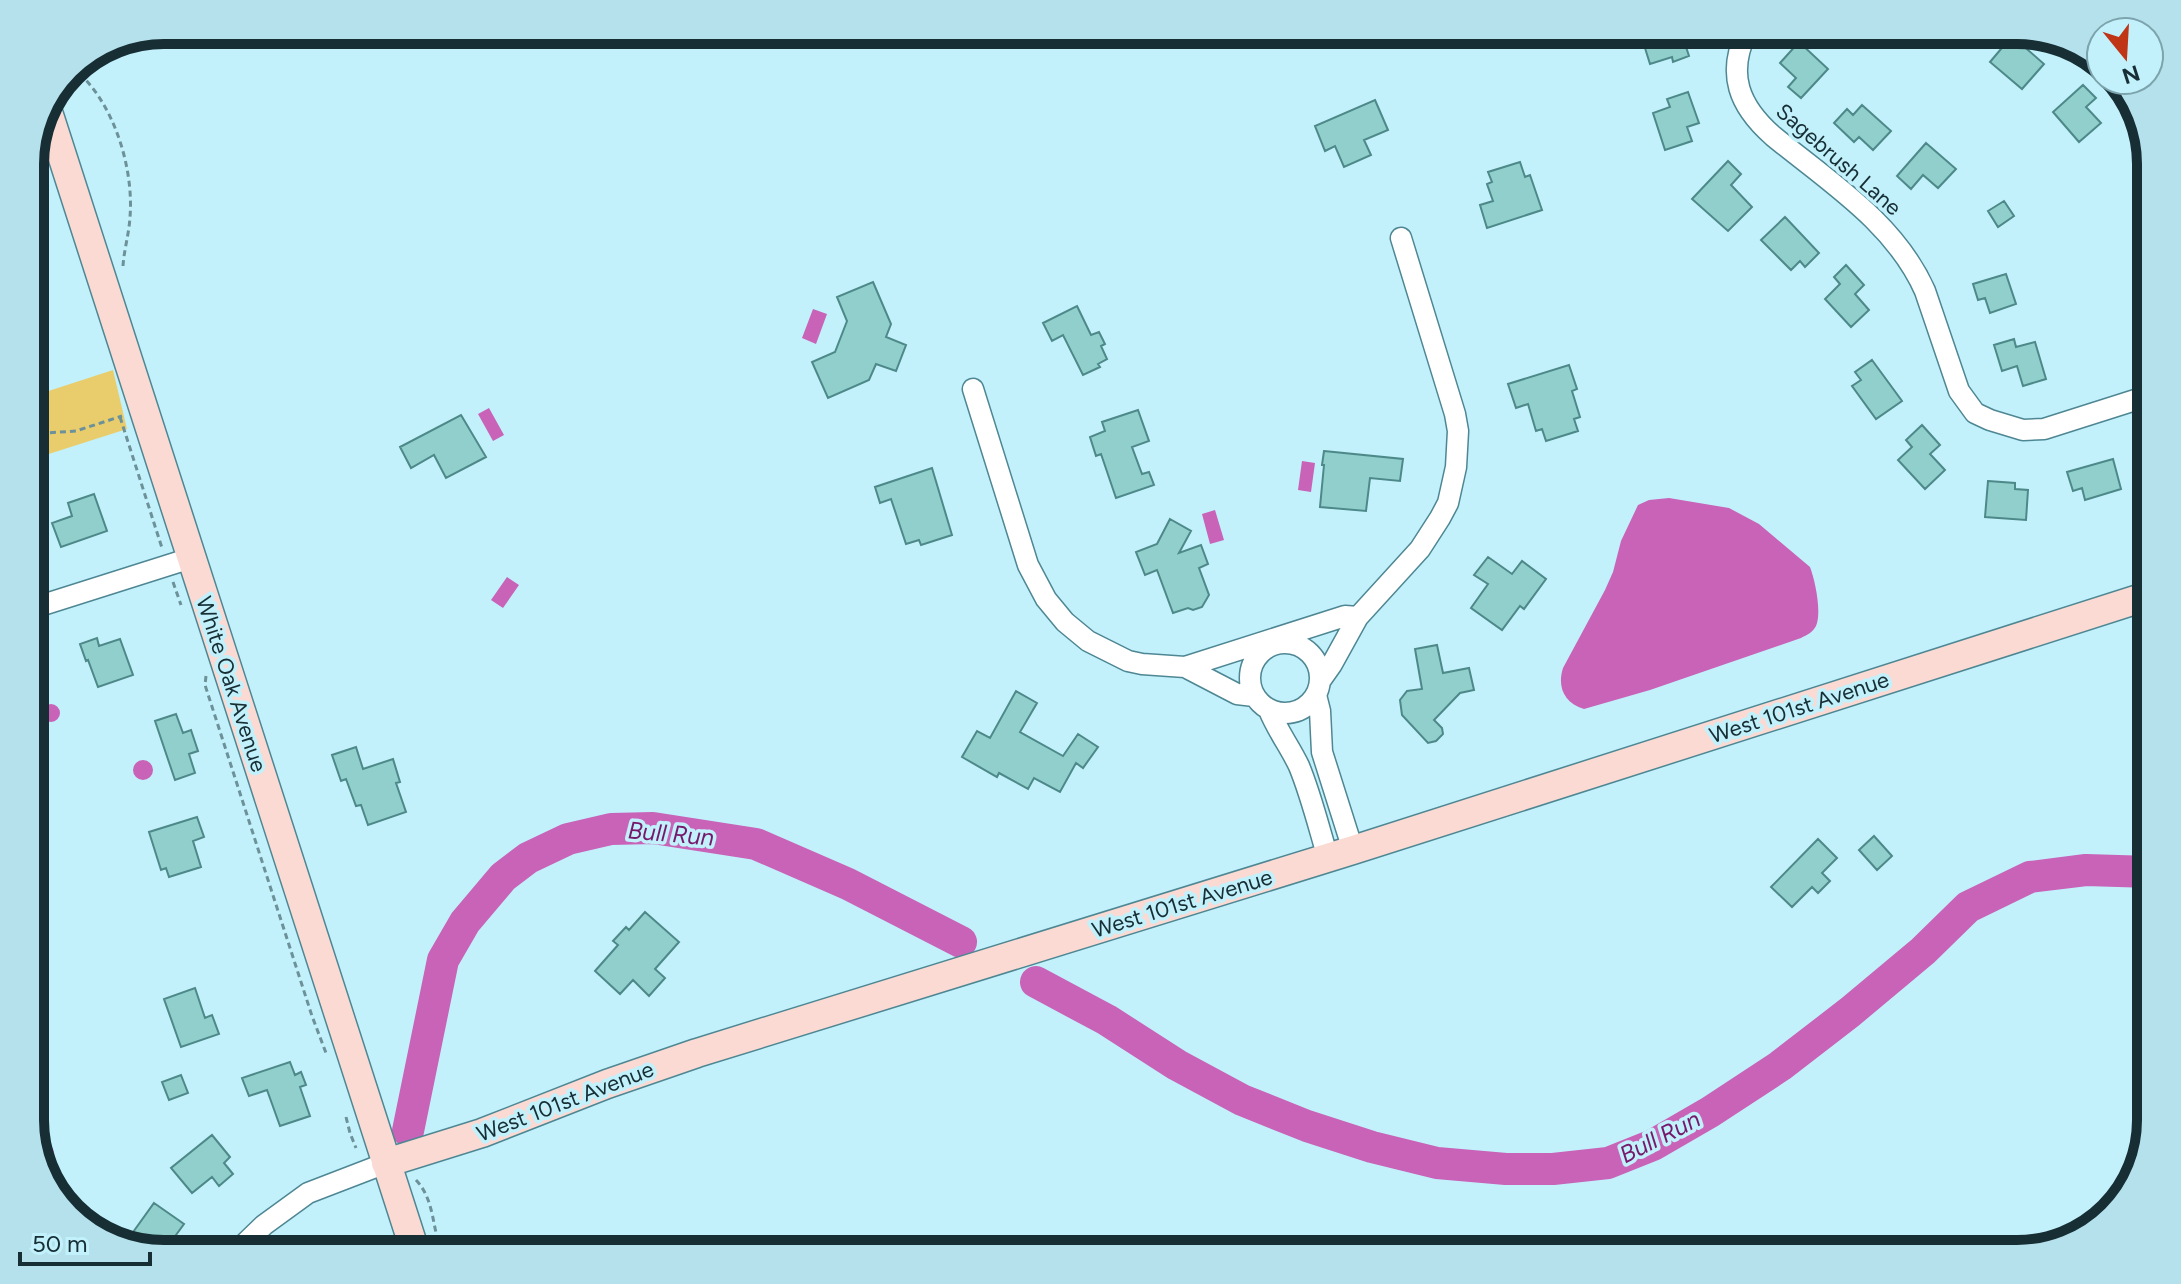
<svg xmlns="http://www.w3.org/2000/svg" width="2181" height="1284" font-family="Figtree,sans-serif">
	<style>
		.green { fill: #e9cd6d }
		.water { fill: #c863b8 }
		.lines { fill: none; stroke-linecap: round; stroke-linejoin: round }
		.river { stroke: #c863b8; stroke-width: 32 }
		.building { fill: #91cfcd; stroke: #4d8988; stroke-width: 2 }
		.street-casing { stroke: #4e8793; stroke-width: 23 }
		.secondary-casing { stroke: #4e8793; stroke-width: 31 }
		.path { stroke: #6d9199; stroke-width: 3; stroke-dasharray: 6 4; stroke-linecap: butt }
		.street { stroke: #fff; stroke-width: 20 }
		.secondary { stroke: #fbdad3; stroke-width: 28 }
		.labels { text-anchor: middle; stroke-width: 7; stroke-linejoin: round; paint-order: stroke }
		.street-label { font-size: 22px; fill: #162e34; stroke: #c2f1fc }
		.water-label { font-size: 24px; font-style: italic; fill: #76196b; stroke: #c2f1fc }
		.rim { fill: none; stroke: #162e34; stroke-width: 10 }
	</style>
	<rect width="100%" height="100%" fill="#c2f1fc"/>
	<!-- green -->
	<path class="green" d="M113 370 127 429 30 460V397Z"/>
	<!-- water -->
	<path class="water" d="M813 309 827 314 816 344 802 338Z
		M489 408 504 435 493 441 478 414Z
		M1302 461 1315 463 1311 492 1298 490Z
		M1669 498 1729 508 1759 524 1810 567C1815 580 1822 612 1816 626 1813 632 1807 635 1801 638L1650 690 1584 709C1564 703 1557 687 1563 668L1605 590 1613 572 1621 541 1638 505 1649 500Z
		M1215 510 1224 540 1210 544 1202 514Z
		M507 577 519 585 503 608 491 600Z
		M42 713a9 9 0 1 1 18 0a9 9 0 1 1-18 0Z
		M133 770a10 10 0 1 1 20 0a10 10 0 1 1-20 0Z
		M29 811a10 10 0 1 1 20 0a10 10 0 1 1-20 0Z
		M44 1141C55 1146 57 1155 51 1165L42 1168 35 1143Z"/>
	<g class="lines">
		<!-- river -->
		<path class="river" d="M1036 982 1107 1020 1177 1065 1242 1100 1307 1126 1372 1147 1437 1163 1506 1169H1553L1608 1163 1653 1145 1710 1112 1780 1066 1850 1012 1923 951 1968 907 2030 877 2086 870 2151 872
			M408 1131 443 960 465 922 503 877 528 858 568 839 611 829 653 828 756 844 848 884 961 942"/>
	</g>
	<!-- building -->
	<path class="building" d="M1640 32H1666L1668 40 1682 35 1689 56 1673 62 1672 57 1650 64Z
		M2012 36 2044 64 2022 89 1990 62Z
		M1799 42 1828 69 1801 98 1788 87 1796 78 1780 63Z
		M2083 85 2096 98 2086 107 2101 123 2079 142 2053 112Z
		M1688 92 1699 123 1687 127 1692 141 1665 150 1653 113 1670 107 1667 99Z
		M1375 100 1388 130 1364 140 1371 155 1344 167 1335 146 1325 151 1315 126Z
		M1862 105 1891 131 1873 150 1859 137 1854 142 1834 123 1847 109 1853 115Z
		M1926 143 1956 169 1938 188 1923 175 1911 189 1897 176Z
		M1728 161 1741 174 1731 185 1752 207 1728 231 1692 199Z
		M1520 162 1525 177 1530 175 1542 210 1487 228 1480 205 1493 201 1487 184 1492 182 1488 172Z
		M2004 201 2014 216 1998 227 1988 211Z
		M2151 205V248H2150L2135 211Z
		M1785 217 1819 253 1805 267 1800 261 1791 270 1761 240Z
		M1846 265 1864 285 1855 294 1869 310 1851 327 1825 299 1840 284 1834 277Z
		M2006 274 2016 304 1990 313 1985 298 1978 300 1973 284Z
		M873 282 891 324 886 337 906 345 896 371 876 364 869 380 828 398 812 362 835 352 847 321 837 297Z
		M1077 306 1091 335 1099 332 1105 344 1101 346 1107 359 1098 364 1100 367 1083 375 1063 335 1052 341 1043 323Z
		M2014 339 2016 347 2035 342 2046 379 2023 386 2017 366 2002 371 1994 345Z
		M1872 360 1902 401 1876 419 1852 386 1861 380 1855 372Z
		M1569 365 1577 389 1572 391 1580 417 1574 419 1578 431 1546 441 1542 429 1536 431 1528 404 1516 408 1508 384Z
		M1138 410 1149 441 1132 447 1142 474 1149 472 1154 485 1116 498 1101 454 1096 456 1090 437 1105 431 1102 422Z
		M461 415 486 457 446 478 434 455 411 468 400 447Z
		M1922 425 1940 445 1930 454 1945 470 1925 489 1898 460 1912 447 1906 440Z
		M1324 451 1403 459 1400 481 1370 478 1366 511 1320 507 1324 465H1322Z
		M2113 459 2121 489 2085 500 2082 488 2073 491 2067 472Z
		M932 468 952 535 921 545 919 540 906 544 891 499 880 503 875 487Z
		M1988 481 2015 483V489L2028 490 2026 520 1985 517Z
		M94 494 107 531 61 547 52 523 72 516 68 503Z
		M1170 519 1191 531 1179 553 1201 545 1208 564 1199 568 1209 595 1202 607 1193 610 1188 608 1173 613 1157 570 1145 575 1136 552 1157 544Z
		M1488 557 1512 574 1522 561 1546 579 1524 609 1520 606 1502 630 1471 608 1488 584 1474 575Z
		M97 638 99 646 120 639 133 675 98 687 88 660 86 661 80 644Z
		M1437 645 1443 673 1469 668 1474 690 1460 693 1434 720 1442 728 1443 734 1436 741 1428 743 1402 715 1400 700 1407 691 1422 689 1415 649Z
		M1016 691 1037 703 1020 732 1063 756 1078 734 1098 747 1083 768 1076 763 1060 792 1034 778 1028 789 999 773 997 777 962 757 977 731 990 738Z
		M176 714 183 733 191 730 198 751 189 754 195 773 175 780 155 721Z
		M356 747 363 769 393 759 400 782 396 783 406 812 368 825 361 805 356 806 346 779 341 781 332 755Z
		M197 817 204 837 193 841 201 867 169 877 166 868 161 870 149 832Z
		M1874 836 1892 856 1877 870 1859 850Z
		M1818 839 1837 858 1822 873 1830 881 1818 893 1812 887 1792 907 1771 887Z
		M645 912 679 942 655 969 665 978 649 996 633 980 620 994 595 971 618 945 613 941 626 927 629 930Z
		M30 980H46L47 994 30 995Z
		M195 988 205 1018 212 1015 219 1034 181 1047 164 999Z
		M30 1056 46 1060 35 1101H30Z
		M290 1062 295 1075 301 1072 306 1085 300 1087 310 1116 280 1126 267 1090 249 1096 242 1078Z
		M181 1075 188 1093 169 1100 162 1082Z
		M212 1135 230 1157 224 1163 233 1174 219 1186 212 1177 192 1193 171 1168Z
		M154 1203 184 1224 162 1254 155 1252 131 1235Z"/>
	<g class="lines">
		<!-- street casing -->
		<g class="street-casing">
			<path id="street" d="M1747 31C1726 74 1739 106 1773 136 1829 182 1895 223 1925 291L1959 391 1975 413 1990 420 2023 430 2044 429 2151 395
				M973 389 1028 565 1046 599 1065 622 1088 641 1128 661 1142 664 1185 667 1237 694 1254 696
				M30 609 191 558
				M1250 678a35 35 0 1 1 70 0a35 35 0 1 1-70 0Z
				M1185 667 1345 616 1358 617
				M1320 681 1332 664 1358 617 1420 549 1440 518 1448 503 1456 467 1458 431 1455 414 1401 238
				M1316 695 1320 711 1322 752 1353 850
				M1269 710C1277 730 1290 747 1299 766 1311 795 1319 828 1328 858
				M234 1254 264 1225 308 1193 386 1163"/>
		</g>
		<!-- secondary casing -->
		<g class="secondary-casing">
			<path id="secondary" d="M49 115 416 1254
				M386 1163 482 1133 607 1084 697 1053 1353 850 2151 595"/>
		</g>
		<!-- path -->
		<path class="path" d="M72 67C113 99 134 167 130 217 129 234 124 250 123 266
			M120 417 162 548
			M30 434 76 431 122 416
			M173 582 181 605
			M206 676 205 685 312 1016 326 1053
			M346 1117 350 1133 356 1148
			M416 1180C435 1200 432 1229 442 1254"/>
		<!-- street -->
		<use href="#street" class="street"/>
		<!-- secondary -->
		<use href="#secondary" class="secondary"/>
	</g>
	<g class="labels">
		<!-- street labels -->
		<g class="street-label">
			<text transform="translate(1839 159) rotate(41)" y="8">Sagebrush Lane</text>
			<text transform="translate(232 684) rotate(72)" y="8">White Oak Avenue</text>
			<text transform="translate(1799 707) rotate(-18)" y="8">West 101st Avenue</text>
			<text transform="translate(1182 903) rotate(-17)" y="8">West 101st Avenue</text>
			<text transform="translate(565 1101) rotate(-21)" y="8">West 101st Avenue</text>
		</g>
		<!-- water labels -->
		<g class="water-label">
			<text transform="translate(671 834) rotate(5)" y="8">Bull Run</text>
			<text transform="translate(1660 1137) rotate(-27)" y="8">Bull Run</text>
		</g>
	</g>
	<!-- crop -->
	<path d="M0 0H2181V1284H0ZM164 44H2017A120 120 0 0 1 2137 164V1120A120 120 0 0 1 2017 1240H164A120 120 0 0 1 44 1120V164A120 120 0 0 1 164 44Z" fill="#b4e1ec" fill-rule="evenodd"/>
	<path class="rim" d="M164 44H2017A120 120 0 0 1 2137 164V1120A120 120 0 0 1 2017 1240H164A120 120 0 0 1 44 1120V164A120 120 0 0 1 164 44Z"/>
	<!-- north arrow -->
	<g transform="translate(2125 56) rotate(162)"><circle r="38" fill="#c2f1fc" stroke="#7da3ac" stroke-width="2"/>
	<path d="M0-6L14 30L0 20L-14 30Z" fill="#bf3516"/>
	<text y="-12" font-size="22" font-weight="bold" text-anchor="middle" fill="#162e34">N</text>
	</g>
	<!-- scale -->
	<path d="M20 1252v12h130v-12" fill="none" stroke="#162e34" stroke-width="4"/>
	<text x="32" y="1252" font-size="24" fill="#162e34" stroke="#c2f1fc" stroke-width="6" paint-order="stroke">50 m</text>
</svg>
